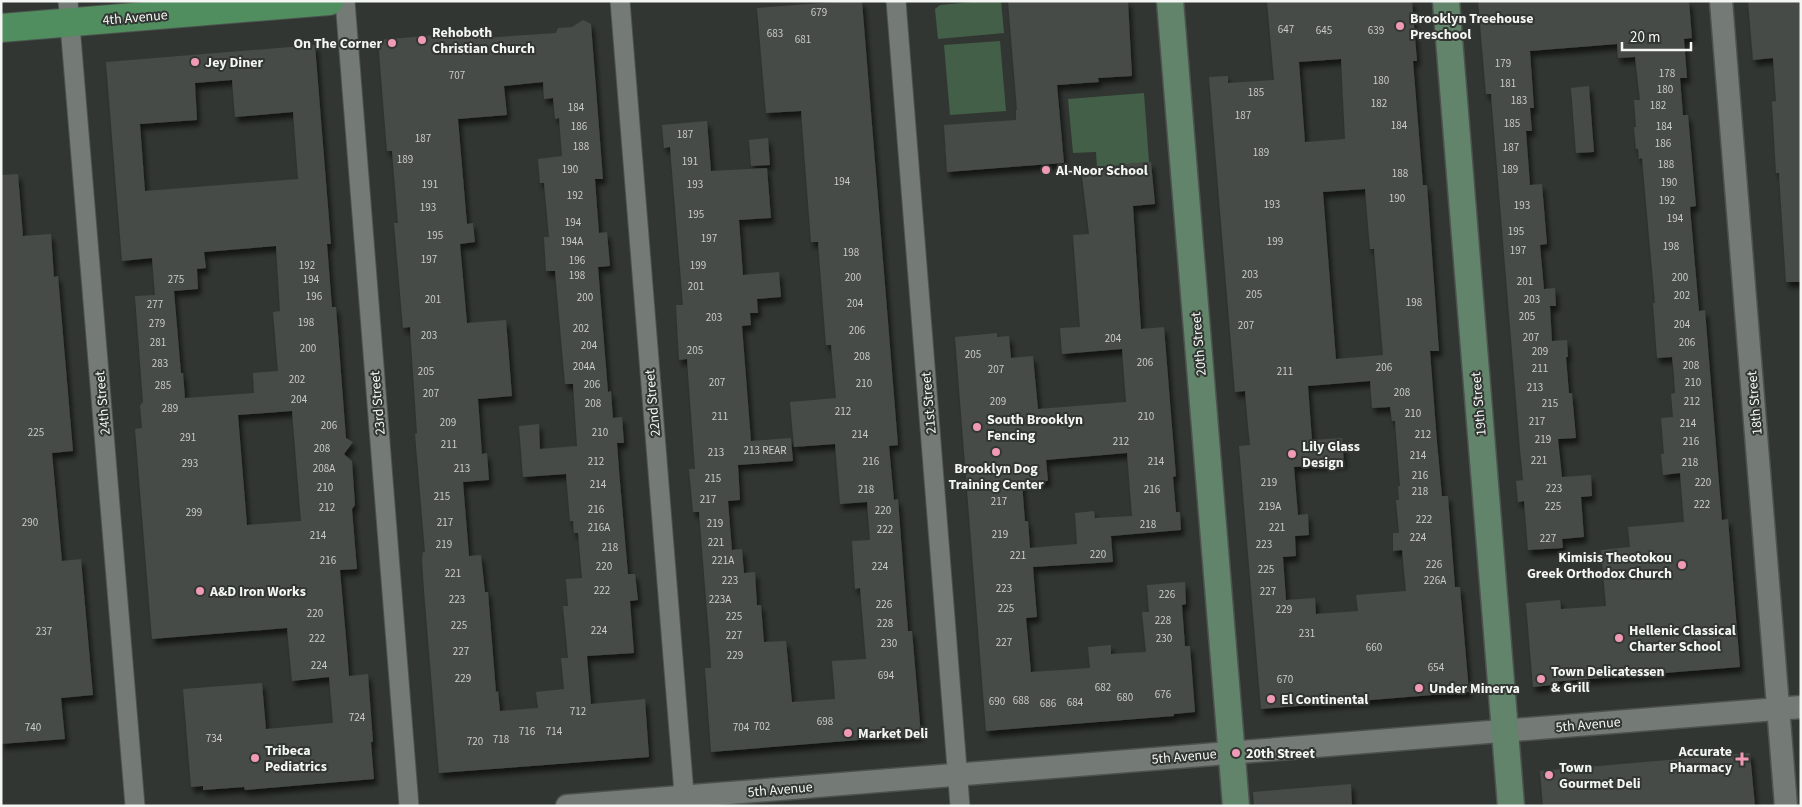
<svg xmlns="http://www.w3.org/2000/svg" width="1802" height="807" font-family="'Source Sans 3',sans-serif">
	<style>
		.green { fill: #435f47 }
		.building { fill: #464b47; fill-rule: evenodd; filter: url(#shadow) }
		.lines { fill: none; stroke-linecap: round; stroke-linejoin: round }
		.minor-casing { stroke: #4d524e; stroke-width: 21 }
		.tertiary-casing { stroke: #4d524e; stroke-width: 25 }
		.secondary-casing { stroke: #4d524e; stroke-width: 29 }
		.primary-casing { stroke: #4d524e; stroke-width: 30 }
		.minor { stroke: #747a75; stroke-width: 19 }
		.tertiary { stroke: #747a75; stroke-width: 22 }
		.secondary { stroke: #62846a; stroke-width: 26 }
		.primary { stroke: #508d5f; stroke-width: 28 }
		.poi-dot { fill: #f09ab6; stroke: #313632; stroke-width: 2 }
		.labels { text-anchor: middle; stroke-width: 4; stroke-linejoin: round; paint-order: stroke }
		.number-label { font-size: 11px; fill: #c8cbc8 }
		.street-label { font-size: 14px; fill: #f3f6f3; stroke: #313632 }
		.poi-label { font-size: 14px; font-weight: bold; fill: #f3f6f3; stroke: #313632; text-anchor: start }
	</style>
	<defs>
		<filter id="shadow"><feDropShadow dx="3" dy="5.5" stdDeviation="2.5" flood-color="#0009"/></filter>
	</defs>
	<rect width="100%" height="100%" fill="#313632"/>
	<!-- green -->
	<path class="green" d="M983 1H1001L1004 33 938 39 935 9 940 5Z
		M1000 41 1006 111 950 115 944 45Z
		M1144 93 1149 162 1097 167 1096 152 1073 153 1068 99Z"/>
	<!-- building -->
	<path class="building" d="M847 1H862L898 445 889 446 894 500 898 499 908 631H912L921 735 711 752 705 668H711L710 647 699 512H693L691 490 689 469H695L687 359 679 360 676 305H683L670 147 664 148 662 125 707 121 711 171 767 168 771 218 739 220 743 275 779 272 781 297 757 299 758 313H750L751 325 742 326 751 441 791 438 793 461 738 465 740 500 728 501 732 550 742 549 744 573 755 572 757 605H761L764 642 786 641 792 702 835 699 832 661 866 659 860 588 855 589 852 541 870 540 867 502 840 504 835 444 794 447 790 402 836 398 831 345H826L818 242H811L801 111 766 113 757 8Z
		M1008 1H1128L1132 76 1098 78 1099 82 1057 85 1064 163 947 172 944 125 1016 120V110H1017Z
		M1267 1H1412L1417 61H1413L1423 185H1427L1439 351H1430L1437 442 1442 496H1448L1455 587H1460L1469 692 1261 709 1239 446 1250 445 1248 426 1245 391 1235 392 1209 77 1228 76V83L1274 80ZM1341 59 1345 139 1305 142 1299 62ZM1365 189 1370 249H1374L1383 355 1336 359 1323 192ZM1370 381 1372 408 1390 407 1392 421H1395L1400 486H1398L1399 500H1396L1399 533H1393V551L1402 550 1406 591 1356 595 1358 611 1316 614 1315 598 1286 600 1283 557 1296 556 1295 536 1309 535 1308 514 1298 515 1294 467 1344 463 1342 438 1312 440 1308 386Z
		M1478 1H1689L1692 38 1684 39 1687 78H1680L1683 115H1688L1696 206 1690 207 1699 311 1705 310 1722 520 1728 519 1740 667 1551 682 1552 685 1533 687 1526 603 1560 600 1561 609 1606 606 1601 550 1630 547 1628 527 1684 522 1680 473 1663 475 1661 454H1664L1661 418 1673 417 1671 394 1675 393 1674 375 1672 357 1657 358 1653 303H1655L1642 158 1639 159 1638 149H1636L1634 127H1636L1634 100H1640L1635 57 1618 58 1617 44 1530 51 1534 108H1530L1532 131H1526L1530 185 1542 184 1547 244 1540 245 1544 289 1555 288 1556 306H1550L1552 341 1567 340 1568 357H1566L1569 393H1572L1576 438 1558 439 1562 477 1591 475 1592 496 1581 497 1584 537 1562 539 1563 548 1528 550 1524 501 1518 502 1516 481 1523 480 1520 449 1491 94H1486Z
		M1748 1H1801V282H1786L1779 173H1776L1772 102 1776 101 1773 58 1753 60Z
		M583 20 591 24 603 179H595L597 207 599 233 607 232 610 266 598 267 608 392 611 391 613 418 622 417 624 443H617L619 470 628 574H635L638 600 630 601 634 653 587 656 591 704 645 699 649 757 439 773 424 590 422 560 423 552H425L415 434 417 433 410 327 403 328 394 223H398L392 151H387L378 40 483 31V38L556 33 558 28 572 27ZM543 82 544 99 553 98 555 119 559 118 562 156 538 159 540 183H544L549 237H544L546 271H555L565 384H573L577 446 540 449 539 424 519 426 523 477 566 474 570 521H573L574 533H578L582 578 566 579 568 606H563L568 658H561L564 689 536 692 538 708 500 711 498 691 496 692 488 592H485L481 555 469 556 463 482 489 480 487 453 482 454 478 399 512 396 506 320 467 323 460 244 475 242 473 223 467 224 458 119 507 115 504 86Z
		M315 45 331 244H327L332 307H336L346 438 353 442 344 454 352 461 355 505 352 509 357 569 340 570 347 649 349 676 368 674 373 742H371L374 779 245 790 244 787 203 790V786L191 787 183 689 262 683 266 729 333 723 329 677 292 681 287 628 152 639 135 429 142 428 140 406 143 402 135 296 155 295 152 258 122 261 106 62ZM232 80 235 117 293 112 298 179 145 191 140 124 197 120 195 83ZM276 246 280 311 273 312 278 371 253 373 254 393 185 398 183 373H181L174 291 198 289 197 269 206 268 204 252ZM292 411 301 521 247 525 238 415Z
		M1589 86 1594 152 1576 153 1571 88Z
		M768 138 770 165 751 166 749 140Z
		M1151 162 1155 204 1133 206 1141 329 1164 327 1176 476 1173 477 1176 512H1180L1181 530 1111 536 1113 562 1033 567 1037 617 1026 618 1031 672 1090 668 1088 647 1111 645V654L1146 652 1142 612H1149L1147 585 1185 582 1186 604 1182 605 1185 646H1190L1195 712 1174 714V716L986 731 955 337 997 333V337L1009 336 1011 358 1033 356 1038 409 1126 402 1122 349 1062 354 1060 328 1080 327 1073 235 1089 234 1081 168ZM1127 453 1132 516 1095 518 1094 511 1075 513 1077 544 1030 548 1028 521H1025L1022 483 1048 481 1046 460Z
		M18 174 23 236 51 234 54 277 58 276 73 451 52 453 62 561 81 559 93 695 61 698 65 739 1 744V175Z
		M1750 753 1755 806H1543L1540 771Z
		M1351 784 1352 806H1254L1253 792Z"/>
	<g class="lines">
		<!-- minor casing -->
		<g class="minor-casing">
			<path id="minor" d="M68 1 135 806
				M345 1 409 806
				M620 1 685 806
				M896 1 960 806"/>
		</g>
		<!-- tertiary casing -->
		<g class="tertiary-casing">
			<path id="tertiary" d="M1721 1 1786 806
				M567 806 1801 707"/>
		</g>
		<!-- secondary casing -->
		<g class="secondary-casing">
			<path id="secondary" d="M1170 1 1236 806
				M1446 1 1511 806"/>
		</g>
		<!-- primary casing -->
		<g class="primary-casing">
			<path id="primary" d="M1 28 329 1"/>
		</g>
		<!-- minor -->
		<use href="#minor" class="minor"/>
		<!-- tertiary -->
		<use href="#tertiary" class="tertiary"/>
		<!-- secondary -->
		<use href="#secondary" class="secondary"/>
		<!-- primary -->
		<use href="#primary" class="primary"/>
	</g>
	<!-- markers -->
	<g class="poi-dot">
		<circle cx="1400" cy="26" r="5"/>
		<circle cx="422" cy="40" r="5"/>
		<circle cx="392" cy="43" r="5"/>
		<circle cx="195" cy="62" r="5"/>
		<circle cx="1046" cy="170" r="5"/>
		<circle cx="977" cy="427" r="5"/>
		<circle cx="996" cy="452" r="5"/>
		<circle cx="1292" cy="454" r="5"/>
		<circle cx="1682" cy="565" r="5"/>
		<circle cx="200" cy="591" r="5"/>
		<circle cx="1619" cy="638" r="5"/>
		<circle cx="1541" cy="679" r="5"/>
		<circle cx="1419" cy="688" r="5"/>
		<circle cx="1271" cy="699" r="5"/>
		<circle cx="848" cy="733" r="5"/>
		<circle cx="1236" cy="753" r="5"/>
		<circle cx="255" cy="758" r="5"/>
		<path d="M1739.5 751.5h5v5h5v5h-5v5h-5v-5h-5v-5h5z"/>
		<circle cx="1549" cy="775" r="5"/>
	</g>
	<g class="labels">
		<!-- number labels -->
		<g class="number-label">
			<text x="819" y="16">679</text>
			<text x="1286" y="33">647</text>
			<text x="1324" y="34">645</text>
			<text x="1376" y="34">639</text>
			<text x="775" y="37">683</text>
			<text x="803" y="43">681</text>
			<text x="1503" y="67">179</text>
			<text x="1667" y="77">178</text>
			<text x="457" y="79">707</text>
			<text x="1381" y="84">180</text>
			<text x="1508" y="87">181</text>
			<text x="1665" y="93">180</text>
			<text x="1256" y="96">185</text>
			<text x="1519" y="104">183</text>
			<text x="1379" y="107">182</text>
			<text x="1658" y="109">182</text>
			<text x="576" y="111">184</text>
			<text x="1243" y="119">187</text>
			<text x="1512" y="127">185</text>
			<text x="1399" y="129">184</text>
			<text x="579" y="130">186</text>
			<text x="1664" y="130">184</text>
			<text x="685" y="138">187</text>
			<text x="423" y="142">187</text>
			<text x="1663" y="147">186</text>
			<text x="581" y="150">188</text>
			<text x="1511" y="151">187</text>
			<text x="1261" y="156">189</text>
			<text x="405" y="163">189</text>
			<text x="690" y="165">191</text>
			<text x="1666" y="168">188</text>
			<text x="570" y="173">190</text>
			<text x="1510" y="173">189</text>
			<text x="1400" y="177">188</text>
			<text x="842" y="185">194</text>
			<text x="1669" y="186">190</text>
			<text x="430" y="188">191</text>
			<text x="695" y="188">193</text>
			<text x="575" y="199">192</text>
			<text x="1397" y="202">190</text>
			<text x="1667" y="204">192</text>
			<text x="1272" y="208">193</text>
			<text x="1522" y="209">193</text>
			<text x="428" y="211">193</text>
			<text x="696" y="218">195</text>
			<text x="1675" y="222">194</text>
			<text x="573" y="226">194</text>
			<text x="1516" y="235">195</text>
			<text x="435" y="239">195</text>
			<text x="709" y="242">197</text>
			<text x="572" y="245">194A</text>
			<text x="1275" y="245">199</text>
			<text x="1671" y="250">198</text>
			<text x="1518" y="254">197</text>
			<text x="851" y="256">198</text>
			<text x="429" y="263">197</text>
			<text x="577" y="264">196</text>
			<text x="307" y="269">192</text>
			<text x="698" y="269">199</text>
			<text x="1250" y="278">203</text>
			<text x="577" y="279">198</text>
			<text x="853" y="281">200</text>
			<text x="1680" y="281">200</text>
			<text x="176" y="283">275</text>
			<text x="311" y="283">194</text>
			<text x="1525" y="285">201</text>
			<text x="696" y="290">201</text>
			<text x="1254" y="298">205</text>
			<text x="1682" y="299">202</text>
			<text x="314" y="300">196</text>
			<text x="585" y="301">200</text>
			<text x="433" y="303">201</text>
			<text x="1532" y="303">203</text>
			<text x="1414" y="306">198</text>
			<text x="855" y="307">204</text>
			<text x="155" y="308">277</text>
			<text x="1527" y="320">205</text>
			<text x="714" y="321">203</text>
			<text x="306" y="326">198</text>
			<text x="157" y="327">279</text>
			<text x="1682" y="328">204</text>
			<text x="1246" y="329">207</text>
			<text x="581" y="332">202</text>
			<text x="857" y="334">206</text>
			<text x="429" y="339">203</text>
			<text x="1531" y="341">207</text>
			<text x="1113" y="342">204</text>
			<text x="158" y="346">281</text>
			<text x="1687" y="346">206</text>
			<text x="589" y="349">204</text>
			<text x="308" y="352">200</text>
			<text x="695" y="354">205</text>
			<text x="1540" y="355">209</text>
			<text x="973" y="358">205</text>
			<text x="862" y="360">208</text>
			<text x="1145" y="366">206</text>
			<text x="160" y="367">283</text>
			<text x="1691" y="369">208</text>
			<text x="584" y="370">204A</text>
			<text x="1384" y="371">206</text>
			<text x="1540" y="372">211</text>
			<text x="996" y="373">207</text>
			<text x="426" y="375">205</text>
			<text x="1285" y="375">211</text>
			<text x="297" y="383">202</text>
			<text x="717" y="386">207</text>
			<text x="1693" y="386">210</text>
			<text x="864" y="387">210</text>
			<text x="592" y="388">206</text>
			<text x="163" y="389">285</text>
			<text x="1535" y="391">213</text>
			<text x="1402" y="396">208</text>
			<text x="431" y="397">207</text>
			<text x="299" y="403">204</text>
			<text x="998" y="405">209</text>
			<text x="1692" y="405">212</text>
			<text x="593" y="407">208</text>
			<text x="1550" y="407">215</text>
			<text x="170" y="412">289</text>
			<text x="843" y="415">212</text>
			<text x="1413" y="417">210</text>
			<text x="720" y="420">211</text>
			<text x="1146" y="420">210</text>
			<text x="1537" y="425">217</text>
			<text x="448" y="426">209</text>
			<text x="1688" y="427">214</text>
			<text x="329" y="429">206</text>
			<text x="36" y="436">225</text>
			<text x="600" y="436">210</text>
			<text x="860" y="438">214</text>
			<text x="1423" y="438">212</text>
			<text x="188" y="441">291</text>
			<text x="1543" y="443">219</text>
			<text x="1121" y="445">212</text>
			<text x="1691" y="445">216</text>
			<text x="449" y="448">211</text>
			<text x="322" y="452">208</text>
			<text x="765" y="454">213 REAR</text>
			<text x="716" y="456">213</text>
			<text x="1418" y="459">214</text>
			<text x="1539" y="464">221</text>
			<text x="596" y="465">212</text>
			<text x="871" y="465">216</text>
			<text x="1156" y="465">214</text>
			<text x="1690" y="466">218</text>
			<text x="190" y="467">293</text>
			<text x="324" y="472">208A</text>
			<text x="462" y="472">213</text>
			<text x="1420" y="479">216</text>
			<text x="713" y="482">215</text>
			<text x="1269" y="486">219</text>
			<text x="1703" y="486">220</text>
			<text x="598" y="488">214</text>
			<text x="325" y="491">210</text>
			<text x="1554" y="492">223</text>
			<text x="866" y="493">218</text>
			<text x="1152" y="493">216</text>
			<text x="1420" y="495">218</text>
			<text x="442" y="500">215</text>
			<text x="708" y="503">217</text>
			<text x="999" y="505">217</text>
			<text x="1702" y="508">222</text>
			<text x="1270" y="510">219A</text>
			<text x="1553" y="510">225</text>
			<text x="327" y="511">212</text>
			<text x="596" y="513">216</text>
			<text x="883" y="514">220</text>
			<text x="194" y="516">299</text>
			<text x="1424" y="523">222</text>
			<text x="30" y="526">290</text>
			<text x="445" y="526">217</text>
			<text x="715" y="527">219</text>
			<text x="1148" y="528">218</text>
			<text x="599" y="531">216A</text>
			<text x="1277" y="531">221</text>
			<text x="885" y="533">222</text>
			<text x="1000" y="538">219</text>
			<text x="318" y="539">214</text>
			<text x="1418" y="541">224</text>
			<text x="1548" y="542">227</text>
			<text x="716" y="546">221</text>
			<text x="444" y="548">219</text>
			<text x="1264" y="548">223</text>
			<text x="610" y="551">218</text>
			<text x="1098" y="558">220</text>
			<text x="1018" y="559">221</text>
			<text x="328" y="564">216</text>
			<text x="723" y="564">221A</text>
			<text x="1434" y="568">226</text>
			<text x="604" y="570">220</text>
			<text x="880" y="570">224</text>
			<text x="1266" y="573">225</text>
			<text x="453" y="577">221</text>
			<text x="730" y="584">223</text>
			<text x="1435" y="584">226A</text>
			<text x="1004" y="592">223</text>
			<text x="602" y="594">222</text>
			<text x="1268" y="595">227</text>
			<text x="1167" y="598">226</text>
			<text x="457" y="603">223</text>
			<text x="720" y="603">223A</text>
			<text x="884" y="608">226</text>
			<text x="1006" y="612">225</text>
			<text x="1284" y="613">229</text>
			<text x="315" y="617">220</text>
			<text x="734" y="620">225</text>
			<text x="1163" y="624">228</text>
			<text x="885" y="627">228</text>
			<text x="459" y="629">225</text>
			<text x="599" y="634">224</text>
			<text x="44" y="635">237</text>
			<text x="1307" y="637">231</text>
			<text x="734" y="639">227</text>
			<text x="317" y="642">222</text>
			<text x="1164" y="642">230</text>
			<text x="1004" y="646">227</text>
			<text x="889" y="647">230</text>
			<text x="1374" y="651">660</text>
			<text x="461" y="655">227</text>
			<text x="735" y="659">229</text>
			<text x="319" y="669">224</text>
			<text x="1436" y="671">654</text>
			<text x="886" y="679">694</text>
			<text x="463" y="682">229</text>
			<text x="1285" y="683">670</text>
			<text x="1103" y="691">682</text>
			<text x="1163" y="698">676</text>
			<text x="1125" y="701">680</text>
			<text x="1021" y="704">688</text>
			<text x="997" y="705">690</text>
			<text x="1075" y="706">684</text>
			<text x="1048" y="707">686</text>
			<text x="578" y="715">712</text>
			<text x="357" y="721">724</text>
			<text x="825" y="725">698</text>
			<text x="762" y="730">702</text>
			<text x="33" y="731">740</text>
			<text x="741" y="731">704</text>
			<text x="527" y="735">716</text>
			<text x="554" y="735">714</text>
			<text x="214" y="742">734</text>
			<text x="501" y="743">718</text>
			<text x="475" y="745">720</text>
		</g>
		<!-- street labels -->
		<g class="street-label">
			<text transform="translate(135 17) rotate(-5)" y="5">4th Avenue</text>
			<text transform="translate(1198 344) rotate(-95)" y="5">20th Street</text>
			<text transform="translate(102 403) rotate(-95)" y="5">24th Street</text>
			<text transform="translate(377 403) rotate(-95)" y="5">23rd Street</text>
			<text transform="translate(652 403) rotate(-95)" y="5">22nd Street</text>
			<text transform="translate(928 403) rotate(-95)" y="5">21st Street</text>
			<text transform="translate(1754 403) rotate(-95)" y="5">18th Street</text>
			<text transform="translate(1478 404) rotate(-95)" y="5">19th Street</text>
			<text transform="translate(1588 724) rotate(-5)" y="5">5th Avenue</text>
			<text transform="translate(1184 756) rotate(-5)" y="5">5th Avenue</text>
			<text transform="translate(780 789) rotate(-5)" y="5">5th Avenue</text>
		</g>
		<!-- poi labels -->
		<g class="poi-label">
			<text x="1410" y="23">Brooklyn Treehouse<tspan x="1410" dy="16">Preschool</tspan></text>
			<text x="432" y="37">Rehoboth<tspan x="432" dy="16">Christian Church</tspan></text>
			<text x="382" y="48" text-anchor="end">On The Corner</text>
			<text x="205" y="67">Jey Diner</text>
			<text x="1056" y="175">Al-Noor School</text>
			<text x="987" y="424">South Brooklyn<tspan x="987" dy="16">Fencing</tspan></text>
			<text x="1302" y="451">Lily Glass<tspan x="1302" dy="16">Design</tspan></text>
			<text x="996" y="473" text-anchor="middle">Brooklyn Dog<tspan x="996" dy="16">Training Center</tspan></text>
			<text x="1672" y="562" text-anchor="end">Kimisis Theotokou<tspan x="1672" dy="16">Greek Orthodox Church</tspan></text>
			<text x="210" y="596">A&amp;D Iron Works</text>
			<text x="1629" y="635">Hellenic Classical<tspan x="1629" dy="16">Charter School</tspan></text>
			<text x="1551" y="676">Town Delicatessen<tspan x="1551" dy="16">&amp; Grill</tspan></text>
			<text x="1429" y="693">Under Minerva</text>
			<text x="1281" y="704">El Continental</text>
			<text x="858" y="738">Market Deli</text>
			<text x="265" y="755">Tribeca<tspan x="265" dy="16">Pediatrics</tspan></text>
			<text x="1732" y="756" text-anchor="end">Accurate<tspan x="1732" dy="16">Pharmacy</tspan></text>
			<text x="1246" y="758">20th Street</text>
			<text x="1559" y="772">Town<tspan x="1559" dy="16">Gourmet Deli</tspan></text>
		</g>
	</g>
	<!-- border -->
	<rect width="1802" height="807" fill="none" stroke="#f3f6f3" stroke-width="5"/>
	<!-- scale -->
	<path d="M1622 42v8h69v-8" fill="none" stroke="#f3f6f3" stroke-width="2.5"/>
	<text x="1630" y="42" font-size="15" fill="#f3f6f3" stroke="#313632" stroke-width="4" paint-order="stroke">20 m</text>
</svg>
